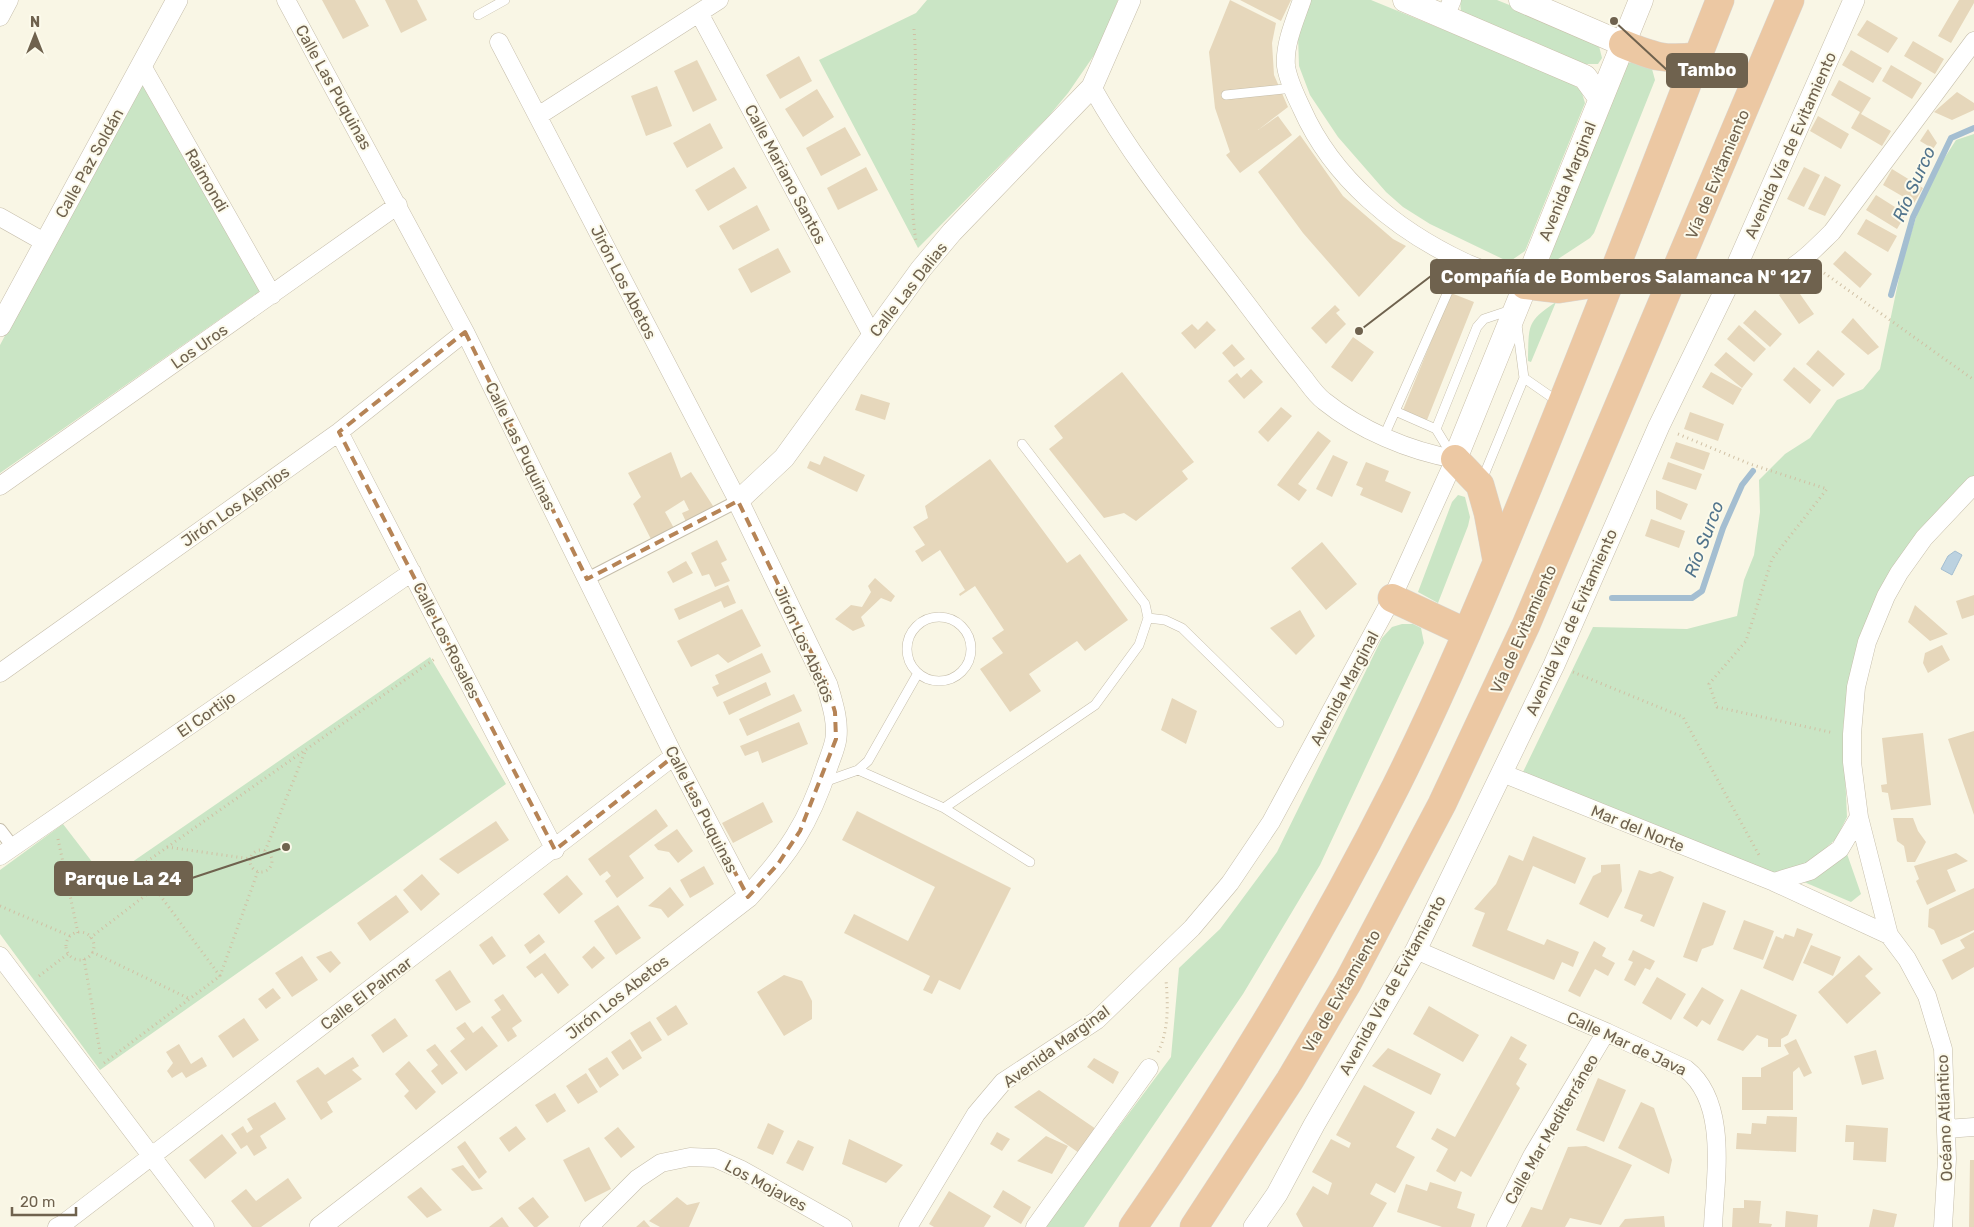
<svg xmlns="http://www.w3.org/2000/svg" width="1974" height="1227" font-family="Rubik,sans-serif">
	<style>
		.green { fill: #cae5c5 }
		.water { fill: #bcd2e0; stroke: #a4bed1 }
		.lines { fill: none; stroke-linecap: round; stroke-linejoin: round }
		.stream { stroke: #a4bed1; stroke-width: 6 }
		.building { fill: #e6d7bb }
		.service-casing { stroke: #c6beab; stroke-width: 10 }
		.pedestrian-casing { stroke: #c6beab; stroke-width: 14 }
		.minor-casing { stroke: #c6beab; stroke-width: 19 }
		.tertiary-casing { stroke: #c6beab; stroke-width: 22 }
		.secondary-casing { stroke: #c9bfa9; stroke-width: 25 }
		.motorway-casing { stroke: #dad6d1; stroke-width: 29 }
		.path { stroke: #d0c0a4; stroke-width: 3; stroke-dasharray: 1 4; stroke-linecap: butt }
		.service { stroke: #fff; stroke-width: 9 }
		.pedestrian { stroke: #fff; stroke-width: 12 }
		.minor { stroke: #fff; stroke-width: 18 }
		.tertiary { stroke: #fff; stroke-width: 21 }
		.secondary { stroke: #fff; stroke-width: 24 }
		.motorway { stroke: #ecc8a3; stroke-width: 28 }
		.marked { fill: none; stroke: #b68456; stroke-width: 4; stroke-dasharray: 10 6; stroke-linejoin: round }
		.labels { text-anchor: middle; stroke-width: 4; stroke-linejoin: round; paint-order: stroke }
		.street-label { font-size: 16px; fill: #6f624e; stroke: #fcfaeb }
		.water-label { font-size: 18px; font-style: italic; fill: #51748c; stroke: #fcfaeb }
		.leader { fill: none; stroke: #6f624e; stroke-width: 2 }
		.callout-dot { fill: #6f624e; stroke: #fcfaeb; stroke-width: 2 }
		.callout { fill: #6f624e; stroke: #6f624e; stroke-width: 2 }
		.callout-label { font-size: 18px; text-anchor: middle; font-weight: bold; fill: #fff }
	</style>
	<rect width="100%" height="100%" fill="#f9f6e5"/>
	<!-- green -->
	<path class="green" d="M927 0H1118L1099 48 1068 93 1048 117 918 248 819 60 916 13Z
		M1310 0H1371L1564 79 1581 90 1585 103 1525 251 1509 262 1430 224 1403 207 1386 192 1338 137 1310 95 1299 66 1298 36Z
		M1460 0H1497L1584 35 1599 46 1602 58 1598 64H1581L1461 12Z
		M1634 62 1652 69 1655 80 1594 233 1590 238 1555 261 1549 258 1550 251 1628 63Z
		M141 81 260 291 0 473V345Z
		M1974 134V479L1934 516 1850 688 1843 727 1847 817 1836 839 1807 864 1777 876 1759 871 1523 772 1593 627 1687 629 1737 616 1744 580 1754 555 1760 512 1759 480 1785 454 1810 438 1837 400 1863 389 1880 369 1903 259 1919 208 1938 168 1956 140Z
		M1556 302 1531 362 1528 361C1529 325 1526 322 1556 302Z
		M1458 495 1465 497 1470 517 1468 526 1438 603 1418 592 1452 502Z
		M1402 624H1413L1421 628 1424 643 1320 865 1243 994 1084 1227H1044L1171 1057 1179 968 1220 929 1277 852 1382 638 1392 627Z
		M430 657 506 784 100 1070 0 934V870L63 824 106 880Z
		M1846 851 1861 894 1851 902 1804 882Z"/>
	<!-- water -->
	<path class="water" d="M1955 551 1962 555 1952 575 1941 569 1948 556Z"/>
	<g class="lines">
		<!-- stream -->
		<path class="stream" d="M1891 295 1913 217 1951 138 1974 128
			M1612 598H1692L1702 591 1723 528 1742 485 1753 471"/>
	</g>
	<!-- building -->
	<path class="building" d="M322 0H355L369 26 343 39Z
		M385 0H417L427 20 401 33Z
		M1230 0 1276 23 1272 43 1274 75 1288 107 1258 130 1278 116 1292 135 1240 173 1226 155 1230 152 1215 108 1209 52Z
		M1240 0H1291L1281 21Z
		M1959 0H1974V3L1951 43 1938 36Z
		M1867 20 1898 38 1888 53 1857 35Z
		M1913 41 1944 59 1935 74 1904 56Z
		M1851 50 1882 68 1873 83 1842 65Z
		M799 56 812 81 780 99 766 75Z
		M697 60 717 100 693 112 674 71Z
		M1891 65 1922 83 1912 99 1882 81Z
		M1839 80 1871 98 1861 114 1891 131 1882 146 1851 128 1860 112 1831 95Z
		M657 86 672 126 646 136 631 96Z
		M817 89 834 117 803 137 785 109Z
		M1957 92 1974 103V110L1952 120 1934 112Z
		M1818 116 1849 134 1841 149 1810 131Z
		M710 123 723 148 687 168 673 143Z
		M845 127 861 155 821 176 806 148Z
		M1928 129 1937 143 1925 161 1923 159 1930 147 1920 141Z
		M1300 135 1343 196 1393 239 1406 246 1359 297 1303 233 1258 172Z
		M734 167 747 188 708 211 695 190Z
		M866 167 878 190 838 210 827 188Z
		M1804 167 1820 175 1804 207 1787 199Z
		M1892 169 1923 188 1914 203 1883 185Z
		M1825 176 1841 185 1825 216 1808 209Z
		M1876 195 1906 214 1897 229 1866 210Z
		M757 205 770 230 733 250 719 226Z
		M1866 219 1897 236 1888 252 1857 234Z
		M778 248 791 272 751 293 738 269Z
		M1845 251 1872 274 1860 288 1833 264Z
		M1793 284 1814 314 1799 324 1779 295Z
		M1451 293 1474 302 1427 420 1403 410Z
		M1335 305 1340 310 1336 313 1346 324 1326 344 1311 328Z
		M1755 310 1782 334 1770 347 1743 323Z
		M1853 318 1879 347 1868 355 1841 332Z
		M1207 321 1216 330 1195 349 1181 333 1192 324 1198 330Z
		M1739 325 1766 349 1754 362 1727 339Z
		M1353 337 1374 352 1352 382 1331 367Z
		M1232 344 1245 359 1234 367 1222 353Z
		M1818 350 1845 374 1833 387 1806 364Z
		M1726 352 1753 374 1742 388 1714 365Z
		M1794 367 1821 390 1810 404 1783 380Z
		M1251 369 1263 382 1244 399 1228 381 1237 373 1241 378Z
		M1122 372 1194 462 1182 471 1188 479 1136 521 1124 513 1104 518 1049 449 1063 438 1054 426Z
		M1711 372 1742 389 1733 405 1702 387Z
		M861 394 890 403 885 420 855 410Z
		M1281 407 1292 416 1268 442 1258 432Z
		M1690 412 1724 424 1718 441 1684 429Z
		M1318 431 1331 441 1298 484 1307 490 1299 501 1277 485Z
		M1676 442 1710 453 1704 470 1670 458Z
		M671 452 681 478 691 472 715 509 687 524 682 513 689 510 684 500 665 512 675 530 652 541 633 504 641 497 628 473Z
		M1333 455 1348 462 1332 497 1316 489Z
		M824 456 865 475 857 492 807 468 810 461 820 465Z
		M990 459 1067 563 1080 554 1128 620 1085 651 1077 641 1029 674 1041 691 1010 712 980 669 1003 653 992 638 1004 630 975 586 960 596 959 594 965 590 940 550 922 562 915 551 925 545 913 527 928 518 925 506Z
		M1366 462 1389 471 1385 481 1411 492 1402 513 1360 495 1363 488 1356 485Z
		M1668 462 1702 474 1696 490 1662 479Z
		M1656 490 1688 504 1681 520 1656 509Z
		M1651 519 1685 531 1679 548 1645 536Z
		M717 540 727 560 721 563 730 581 715 587 709 574 702 576 691 553Z
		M1322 542 1357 584 1326 610 1291 568Z
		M686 561 693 573 673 583 667 572Z
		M875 578 895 596 891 602 881 598 861 617 865 626 853 631 835 619 851 605 862 607 871 592 868 586Z
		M728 585 736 603 724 608 721 601 679 620 674 609Z
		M1974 595V615L1962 619 1956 601Z
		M1915 605 1948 634 1930 641 1908 622Z
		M742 609 761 646 728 663 718 654 691 667 677 641Z
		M1300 610 1315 636 1296 655 1270 628Z
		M1942 645 1950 660 1928 673 1923 663 1925 653Z
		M762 653 771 672 717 697 712 687 719 684 715 675Z
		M766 682 771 695 729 715 723 702Z
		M794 694 802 711 747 736 739 719Z
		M1172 698 1197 711 1186 744 1161 730Z
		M799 722 808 744 762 763 758 751 745 756 740 746Z
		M1974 731V815L1948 739Z
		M1923 733 1931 805 1891 810 1888 793 1882 792 1881 785 1887 784 1882 738Z
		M763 802 773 822 733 843 722 823Z
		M656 809 668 826 629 856 644 878 617 898 605 881 611 876 607 871 600 876 588 859Z
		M857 811 1011 888 960 990 939 980 932 994 923 990 930 976 844 933 854 914 908 941 935 887 842 840Z
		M1893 818H1913L1918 831 1926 842 1915 862H1907L1904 846 1897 841Z
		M496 821 509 840 458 874 439 859Z
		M677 829 693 851 678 863 669 852 658 850 654 845Z
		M1533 836 1586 858 1575 884 1533 866 1507 930 1544 945 1547 939 1579 952 1573 967 1562 962 1554 980 1472 946 1485 913 1474 909 1496 884 1509 855 1523 861Z
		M1956 853 1968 861 1947 870 1956 891 1927 905 1916 881 1919 879 1914 866Z
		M1620 864 1622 891 1608 918 1579 904 1593 876 1601 872V865Z
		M704 866 714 884 690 898 680 880Z
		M1639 870 1651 874 1660 871 1674 877 1654 927 1640 921 1643 915 1624 908Z
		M422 874 440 894 421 911 403 890Z
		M567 875 583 894 559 914 543 894Z
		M670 887 684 905 668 918 661 909 648 906Z
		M1974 888V930L1941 945 1934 930 1928 927 1929 909Z
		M396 895 409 912 370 941 357 923Z
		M1703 902 1726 911 1713 945 1702 949 1697 962 1683 957Z
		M618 905 641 938 616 955 594 921Z
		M1744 920 1774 931 1763 960 1733 949Z
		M1797 928 1813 934 1793 981 1763 968 1776 936 1783 939 1785 934 1794 937Z
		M1974 932V967L1952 980 1942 960 1965 948 1960 940Z
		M539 934 545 942 530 954 524 945Z
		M492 936 506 956 493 965 479 945Z
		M1594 941 1606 948 1602 956 1615 963 1608 976 1595 969 1580 997 1568 991Z
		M1811 945 1841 957 1833 976 1803 963Z
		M594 946 605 958 592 969 582 957Z
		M1633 950 1655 961 1650 970 1645 968 1635 986 1624 980 1633 962 1628 960Z
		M331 951 341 963 330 973 316 957Z
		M545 953 569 985 558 994 542 973 535 978 526 967Z
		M1859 955 1873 969 1865 976 1881 993 1847 1024 1818 992Z
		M302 956 318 980 292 997 275 973Z
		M450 970 471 1002 456 1011 435 980Z
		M784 975 802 981 812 1001V1019L784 1036 757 992Z
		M1657 977 1686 994 1671 1020 1642 1003Z
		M1702 987 1724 1000 1710 1025 1702 1020 1697 1027 1683 1018Z
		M273 988 281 998 266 1009 258 999Z
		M1741 989 1797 1015 1788 1035 1781 1039V1047H1768V1039L1757 1035 1743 1051 1717 1040Z
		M503 994 522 1021 512 1028 517 1036 508 1042 491 1017 501 1010 494 1000Z
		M676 1005 688 1024 668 1036 656 1018Z
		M1429 1006 1479 1035 1463 1062 1413 1034Z
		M244 1018 259 1040 233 1058 218 1036Z
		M395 1018 408 1036 383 1053 371 1035Z
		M650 1021 662 1040 642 1052 630 1033Z
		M465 1022 473 1033 482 1026 498 1046 466 1071 450 1051 465 1039 456 1028Z
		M1511 1036 1527 1045 1519 1059 1527 1064 1516 1084 1520 1088 1471 1177 1461 1171 1455 1182 1436 1171 1448 1149 1431 1139 1437 1128 1455 1137Z
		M630 1039 642 1058 623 1070 611 1052Z
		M1796 1039 1812 1073 1804 1077 1799 1067 1793 1072V1110H1742V1077H1761V1068L1789 1054 1784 1045Z
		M179 1044 191 1064 202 1057 207 1066 186 1078 182 1072 172 1078 167 1071 173 1063 166 1052Z
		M435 1044 458 1073 442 1085 431 1071 438 1065 426 1050Z
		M1388 1048 1441 1074 1431 1095 1372 1066Z
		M1876 1050 1884 1079 1862 1085 1854 1056Z
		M353 1057 359 1066 352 1070 362 1079 327 1102 333 1112 321 1120 296 1081 318 1067 325 1075Z
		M607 1057 619 1075 600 1088 588 1069Z
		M1094 1058 1119 1072 1113 1084 1087 1067Z
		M409 1061 436 1092 416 1110 404 1096 409 1091 395 1074Z
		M586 1073 598 1092 578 1104 566 1086Z
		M1598 1078 1626 1090 1604 1142 1576 1130Z
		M1364 1085 1415 1112 1396 1147 1415 1157 1395 1193 1376 1183 1370 1194 1387 1203 1373 1227H1303L1296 1214 1313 1186 1328 1195 1332 1183 1312 1172 1331 1139 1349 1148 1351 1143 1336 1135Z
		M1039 1090 1096 1129 1079 1153 1014 1107Z
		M555 1093 566 1111 547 1123 535 1105Z
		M275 1102 286 1119 260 1136 267 1148 254 1156 247 1145 241 1149 231 1134 243 1126 247 1133 253 1129 247 1119Z
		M1641 1102 1654 1108 1672 1160 1669 1174 1618 1148Z
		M1767 1116 1797 1117 1796 1152 1736 1149 1737 1133 1751 1134 1752 1123 1766 1124Z
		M768 1123 784 1131 773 1155 757 1148Z
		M1846 1125 1888 1128 1886 1162 1853 1160 1854 1142H1845Z
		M516 1126 526 1139 509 1152 499 1138Z
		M618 1127 635 1147 621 1158 604 1138Z
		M997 1132 1010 1139 1002 1151 990 1144Z
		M222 1134 237 1153 205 1179 189 1160Z
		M1046 1136 1068 1146 1052 1174 1017 1161Z
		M849 1139 903 1165 886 1183 842 1164Z
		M798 1140 814 1147 803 1171 786 1163Z
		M465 1141 487 1172 479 1179 457 1147Z
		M1586 1146 1632 1165 1601 1225 1570 1218 1565 1227H1521L1531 1207 1542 1210 1568 1147Z
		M589 1147 611 1189 585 1202 563 1160Z
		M1970 1160H1974V1227H1969Z
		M463 1165 483 1189 472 1191 451 1169Z
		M288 1178 302 1198 261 1227H252L231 1201 246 1189 256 1201Z
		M1430 1182 1462 1192 1457 1208 1475 1214 1471 1227H1442L1397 1212 1406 1184 1427 1191Z
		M421 1187 442 1210 427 1218 407 1197Z
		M1003 1190 1031 1207 1021 1224 993 1207Z
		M949 1191 991 1216 984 1227H934L929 1224Z
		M533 1197 549 1217 537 1227H534L518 1208Z
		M677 1197 687 1205 700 1202 689 1227H660L649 1221Z
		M1744 1200 1761 1201 1759 1223 1772 1224 1771 1227H1732L1733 1208H1744Z
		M1873 1209 1897 1214 1894 1227H1869Z
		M1786 1211 1818 1215 1817 1227H1785Z
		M1664 1216 1665 1227H1619L1625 1219Z
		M502 1217 509 1227H489Z
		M644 1220 650 1227H636Z"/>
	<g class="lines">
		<!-- service casing -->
		<g class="service-casing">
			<path id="service" d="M478 15 505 0
				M1226 95 1293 88
				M1524 378 1560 403
				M1395 411 1436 429
				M1384 436 1458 269 1465 262
				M1453 457 1436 429 1477 327 1484 319 1511 310
				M1482 480 1524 378 1517 325
				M907 649a32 32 0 1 1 64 0a32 32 0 1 1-64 0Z
				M1148 618 1165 620 1182 628 1279 723
				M858 770 944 808 1095 705 1139 645 1148 618 1145 604 1022 444
				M824 782 858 770 868 761 918 673
				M944 808 1030 862"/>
		</g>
		<!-- pedestrian casing -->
		<g class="pedestrian-casing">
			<path id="pedestrian" d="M587 579 738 501
				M0 830 13 847"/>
		</g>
		<!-- minor casing -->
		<g class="minor-casing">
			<path id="minor" d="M286 0 465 332 674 756 748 897
				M1302 0C1295 20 1284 45 1286 66 1288 81 1296 96 1302 109 1333 179 1396 230 1464 262 1484 271 1505 277 1525 285
				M699 13 872 335
				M0 17 9 0
				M1445 17 1452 0
				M499 42 738 501
				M142 66 272 295
				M538 116 719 0
				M0 217 46 243
				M1734 272C1777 291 1803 260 1832 232L1974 41
				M339 432 555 850
				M0 486 398 205
				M0 673 339 432 465 332
				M1502 773 1774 882 1889 935
				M0 856 412 572
				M1774 882 1810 871 1840 849 1859 817
				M1416 950 1606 1032 1686 1069C1729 1103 1715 1178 1713 1227
				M0 956 205 1227
				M1946 1129 1974 1127
				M57 1227 63 1224 674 756
				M589 1227 637 1179 661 1163 690 1157 715 1158 742 1170 843 1227
				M908 1227 976 1114 1003 1082 1097 1020 1192 928 1230 883 1271 822 1392 598 1455 459C1409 451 1360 430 1324 401 1316 395 1310 386 1304 378 1284 354 1265 328 1246 303 1193 233 1135 164 1092 87
				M1035 1227 1149 1068
				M1496 1227 1532 1156 1606 1032
				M1943 1227 1947 1159 1943 1049 1927 996 1907 959 1889 935 1859 817 1852 762V734L1856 687 1867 642 1886 596 1899 573 1924 538 1974 485"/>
		</g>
		<!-- tertiary casing -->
		<g class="tertiary-casing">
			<path id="tertiary" d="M0 326 177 0
				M320 1227 748 897C788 854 809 823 827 767 830 758 835 747 836 738 838 719 832 703 827 685L738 501 784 458 921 269 952 232 1092 87 1130 0
				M1254 1227 1277 1194 1314 1125 1416 950 1554 665 1659 426 1734 272 1854 0"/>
		</g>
		<!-- secondary casing -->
		<g class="secondary-casing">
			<path id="secondary" d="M1405 0 1585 77 1601 99
				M1521 0 1623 44
				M1455 459 1641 0"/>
		</g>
		<!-- motorway casing -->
		<g class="motorway-casing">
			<path id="motorway" d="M1623 44C1652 56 1665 61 1697 56
				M1525 285 1559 289 1611 281
				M1455 459 1480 485 1488 513 1497 562
				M1392 598 1467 633
				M1133 1227C1231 1086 1319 939 1396 786 1442 694 1482 599 1521 504 1590 337 1654 168 1720 0
				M1194 1227 1290 1080 1348 982 1442 804 1526 625 1790 0"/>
		</g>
		<!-- path -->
		<path class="path" d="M914 29C920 100 905 172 916 241
			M1820 270 1974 380
			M1678 434 1750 464 1827 489 1772 559 1746 641 1709 684 1717 707 1834 733
			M1573 672 1683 717 1759 855
			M58 839 78 933
			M167 847 251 859
			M250 861a11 11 0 1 1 22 0a11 11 0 1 1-22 0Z
			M265 851 305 752
			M0 906 70 936
			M66 946a14 14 0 1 1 28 0a14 14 0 1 1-28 0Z
			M90 938 155 888
			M92 952 190 999
			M84 959 101 1057
			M39 976 68 954
			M220 976 139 867 436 658
			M1158 1052C1169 1031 1168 1003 1166 980
			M104 1063 220 976 258 871"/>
		<!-- service -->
		<use href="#service" class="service"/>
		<!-- pedestrian -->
		<use href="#pedestrian" class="pedestrian"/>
		<!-- minor -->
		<use href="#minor" class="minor"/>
		<!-- tertiary -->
		<use href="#tertiary" class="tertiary"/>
		<!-- secondary -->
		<use href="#secondary" class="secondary"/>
		<!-- motorway -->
		<use href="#motorway" class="motorway"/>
	</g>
	<!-- marked area -->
	<path class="marked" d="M465 332 587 579 738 501 827 685 835 712 836 739 800 831 778 864 748 897 674 756 555 850 339 432Z"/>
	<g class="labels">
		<!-- street labels -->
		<g class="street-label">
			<text transform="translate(334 87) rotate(61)" y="6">Calle Las Puquinas</text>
			<text transform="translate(1790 145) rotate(-66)" y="6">Avenida Vía de Evitamiento</text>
			<text transform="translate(89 163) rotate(-61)" y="6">Calle Paz Soldán</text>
			<text transform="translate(786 174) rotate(62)" y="6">Calle Mariano Santos</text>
			<text transform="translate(1717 174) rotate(-67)" y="6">Vía de Evitamiento</text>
			<text transform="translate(207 180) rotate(60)" y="6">Raimondi</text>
			<text transform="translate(1567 181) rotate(-68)" y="6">Avenida Marginal</text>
			<text transform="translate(624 282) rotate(63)" y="6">Jirón Los Abetos</text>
			<text transform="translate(908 289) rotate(-52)" y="6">Calle Las Dalias</text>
			<text transform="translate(199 346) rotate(-35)" y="6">Los Uros</text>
			<text transform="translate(521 446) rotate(64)" y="6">Calle Las Puquinas</text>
			<text transform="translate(235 506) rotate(-35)" y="6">Jirón Los Ajenjos</text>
			<text transform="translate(1571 622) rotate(-66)" y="6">Avenida Vía de Evitamiento</text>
			<text transform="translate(1523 629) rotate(-66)" y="6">Vía de Evitamiento</text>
			<text transform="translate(447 640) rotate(63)" y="6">Calle Los Rosales</text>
			<text transform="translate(805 644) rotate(66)" y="6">Jirón Los Abetos</text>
			<text transform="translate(1344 688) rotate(-62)" y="6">Avenida Marginal</text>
			<text transform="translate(206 714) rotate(-35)" y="6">El Cortijo</text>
			<text transform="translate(702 809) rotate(63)" y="6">Calle Las Puquinas</text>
			<text transform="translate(1638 828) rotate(22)" y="6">Mar del Norte</text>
			<text transform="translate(1392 985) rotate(-61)" y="6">Avenida Vía de Evitamiento</text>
			<text transform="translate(1341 991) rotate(-60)" y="6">Vía de Evitamiento</text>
			<text transform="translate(366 993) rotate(-37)" y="6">Calle El Palmar</text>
			<text transform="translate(617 997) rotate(-38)" y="6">Jirón Los Abetos</text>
			<text transform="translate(1627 1043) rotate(25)" y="6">Calle Mar de Java</text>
			<text transform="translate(1056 1046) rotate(-36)" y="6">Avenida Marginal</text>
			<text transform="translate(1944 1118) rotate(-92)" y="6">Océano Atlántico</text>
			<text transform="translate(1551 1129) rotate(-60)" y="6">Calle Mar Mediterráneo</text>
			<text transform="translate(766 1185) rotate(28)" y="6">Los Mojaves</text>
		</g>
		<!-- water labels -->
		<g class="water-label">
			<text transform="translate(1914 184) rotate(-66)" y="6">Río Surco</text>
			<text transform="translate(1704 539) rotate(-69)" y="6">Río Surco</text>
		</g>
	</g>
	<!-- callouts -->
	<path class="leader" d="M1614 21L1667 70M1359 331L1431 276M286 847L192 878"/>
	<g class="callout-dot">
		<circle cx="1614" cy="21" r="5"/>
		<circle cx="1359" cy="331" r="5"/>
		<circle cx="286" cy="847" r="5"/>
	</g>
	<g class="callout">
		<rect x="1667" y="54" width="80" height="33" rx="5"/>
		<rect x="1431" y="260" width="390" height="33" rx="5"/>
		<rect x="55" y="862" width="137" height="33" rx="5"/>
	</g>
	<g class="callout-label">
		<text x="1707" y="76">Tambo</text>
		<text x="1626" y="283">Compañía de Bomberos Salamanca Nº 127</text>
		<text x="123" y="885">Parque La 24</text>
	</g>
	<!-- north arrow -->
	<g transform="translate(35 35)" stroke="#fcfaeb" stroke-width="4" paint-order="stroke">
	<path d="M0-4L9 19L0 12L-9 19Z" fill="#6f624e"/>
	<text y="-8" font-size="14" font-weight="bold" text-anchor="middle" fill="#6f624e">N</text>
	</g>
	<!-- scale -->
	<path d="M12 1207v8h64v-8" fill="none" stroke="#6f624e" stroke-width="2.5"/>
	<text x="20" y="1207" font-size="15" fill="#6f624e" stroke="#fcfaeb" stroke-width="4" paint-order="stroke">20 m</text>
</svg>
